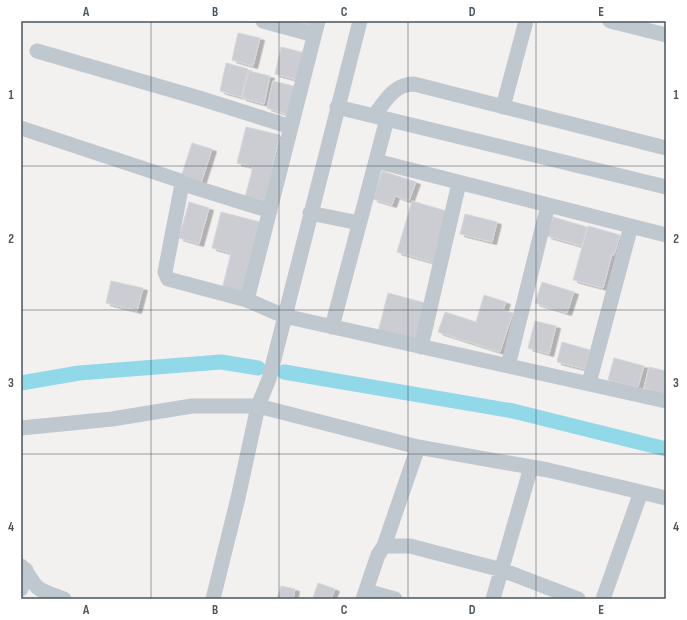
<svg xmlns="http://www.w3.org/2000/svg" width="687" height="620" font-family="'Sofia Sans Condensed',sans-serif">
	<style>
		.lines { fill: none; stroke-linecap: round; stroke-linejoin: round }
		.canal { stroke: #91d8e8; stroke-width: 15 }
		.building { fill: #cbcdd2; stroke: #d5d7db; filter: url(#shadow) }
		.minor { stroke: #bfc8ce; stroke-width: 15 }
		.grid { fill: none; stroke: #49545d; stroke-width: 1; stroke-opacity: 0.55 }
		.neatline { fill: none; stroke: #49545d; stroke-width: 1.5 }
		.grid-label { font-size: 13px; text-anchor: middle; font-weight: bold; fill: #49545d }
	</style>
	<defs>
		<filter id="shadow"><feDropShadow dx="4.5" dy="2.5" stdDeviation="0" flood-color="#0004"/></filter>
	</defs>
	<rect width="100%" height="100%" fill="#f3f0f0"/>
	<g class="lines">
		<!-- canal -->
		<path class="canal" d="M284 372 513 411 666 449
			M21 383 79 373 221 362 258 368"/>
	</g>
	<!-- building -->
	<path class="building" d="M287 21H312L310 28Z
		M238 33 260 38 253 66 232 60Z
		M281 47 305 53 298 80 275 74Z
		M226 63 248 69 241 97 220 91Z
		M249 71 270 76 264 104 242 98Z
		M273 81 297 87 289 115 267 108Z
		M246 127 280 135 272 167 279 169 269 207 244 201 253 167 237 163Z
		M192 143 212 149 201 183 181 177Z
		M382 171 416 182 409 201 395 196 392 205 373 199Z
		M412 201 450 212 435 263 397 252Z
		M189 202 209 208 199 244 179 238Z
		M221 212 260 222 242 294 222 289 231 253 212 248Z
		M465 214 497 222 492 242 460 234Z
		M553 217 587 227 582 246 547 236Z
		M588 226 620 235 614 255 612 254 603 288 573 280Z
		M111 281 143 288 137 311 106 303Z
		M542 282 574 292 567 313 535 303Z
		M388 293 425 303 415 341 378 332Z
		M484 295 506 302 503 310 513 313 500 352 438 332 445 312 476 322Z
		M535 321 556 326 549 354 528 348Z
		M562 342 590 350 585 369 557 362Z
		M614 358 644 366 638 387 608 380Z
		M649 367 666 371V394L644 388Z
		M318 583 335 589 331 599H316L313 598Z
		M281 586 295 589 293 599H277Z"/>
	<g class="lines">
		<!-- minor -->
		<path class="minor" d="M263 21 314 35
			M318 21 247 300 284 316 666 401
			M610 21 666 35
			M37 51 199 98 291 127
			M337 107 666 187
			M503 107 526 21
			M374 116C385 101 394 84 414 84L666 148
			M21 128 178 180 187 185
			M376 161 666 235
			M310 213 359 223
			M247 300 168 279 165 272 181 189 187 185 270 211
			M332 327 387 119
			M421 347 459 183
			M508 366 548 205
			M589 383 631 226
			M21 428 112 419 192 406H258L418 447 548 470 666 498
			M384 546 418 447
			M21 566C28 572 31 581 37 587 44 593 56 596 64 599
			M21 589 26 570
			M366 591 395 599
			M213 599 238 498 258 406 269 379 360 21
			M363 599 378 555 384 546H410L502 570 578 599
			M493 599 531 467
			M603 599 641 492"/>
	</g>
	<!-- grid -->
	<path class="grid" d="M151 21V599M279 21V599M408 21V599M536 21V599M21 166H666M21 310H666M21 454H666"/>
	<!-- border -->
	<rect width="687" height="620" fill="none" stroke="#ffffff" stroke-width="44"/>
	<rect x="22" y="22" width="643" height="576" class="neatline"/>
	<g class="grid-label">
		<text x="86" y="16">A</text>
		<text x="215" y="16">B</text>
		<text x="344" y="16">C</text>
		<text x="472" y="16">D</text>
		<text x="601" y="16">E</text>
		<text x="11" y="99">1</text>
		<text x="676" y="99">1</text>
		<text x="11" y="243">2</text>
		<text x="676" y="243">2</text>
		<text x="11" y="387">3</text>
		<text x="676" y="387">3</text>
		<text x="11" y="531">4</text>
		<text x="676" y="531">4</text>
		<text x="86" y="614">A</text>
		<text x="215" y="614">B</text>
		<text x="344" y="614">C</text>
		<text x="472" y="614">D</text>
		<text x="601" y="614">E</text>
	</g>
</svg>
